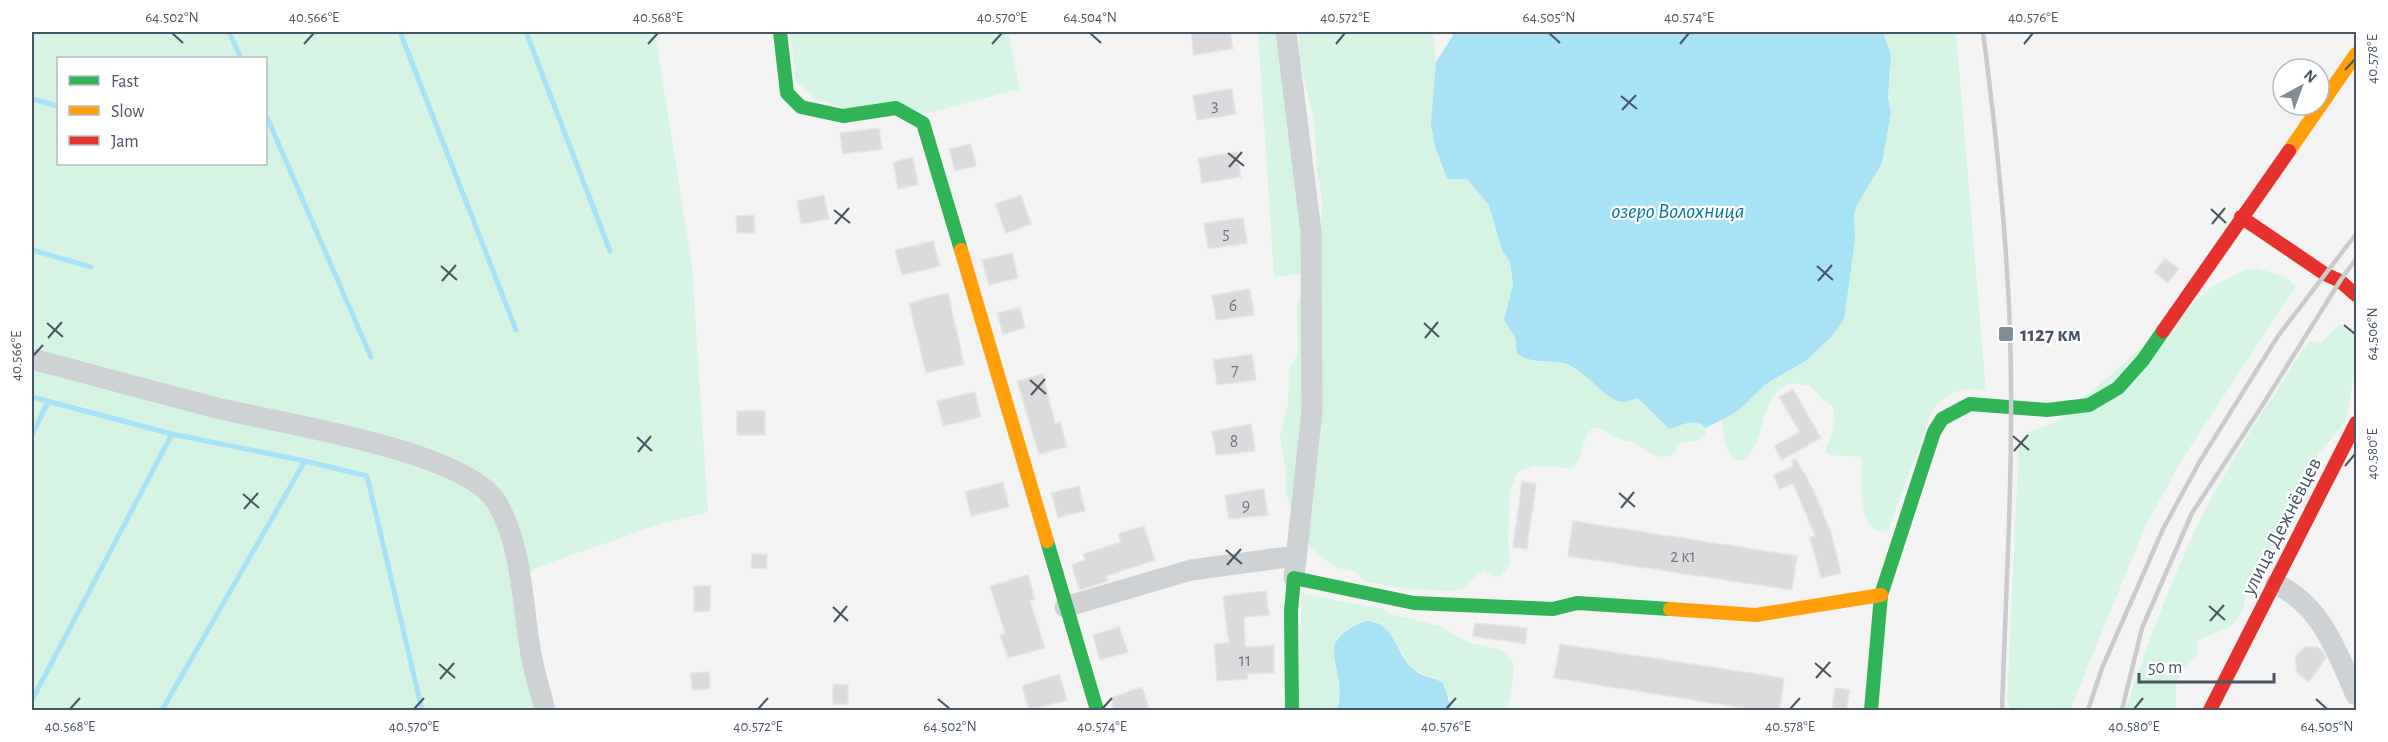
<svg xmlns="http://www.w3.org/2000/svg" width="2388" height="742" font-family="'Alegreya Sans',sans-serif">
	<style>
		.green { fill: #d6f4e3; fill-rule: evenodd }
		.water { fill: #a8e2f6 }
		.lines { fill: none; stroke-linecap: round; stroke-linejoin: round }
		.stream { stroke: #a8e2f6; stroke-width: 5 }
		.building { fill: #dbdbdd; stroke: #e5e5e6; stroke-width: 1.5 }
		.street { stroke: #cfd2d4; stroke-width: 21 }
		.fast { stroke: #30b455; stroke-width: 14 }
		.slow { stroke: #ff9f0a; stroke-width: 14 }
		.jam { stroke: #e5322d; stroke-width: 14 }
		.rail { stroke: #c9cbcd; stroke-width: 4.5 }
		.ticks { fill: none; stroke: #485563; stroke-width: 2 }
		.poi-dot { fill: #848c95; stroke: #fff; stroke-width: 2 }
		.labels { text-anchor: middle; stroke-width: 4.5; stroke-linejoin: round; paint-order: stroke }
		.number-label { font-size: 18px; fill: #6e7883 }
		.poi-label { font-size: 21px; font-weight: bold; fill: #485563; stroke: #fff; text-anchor: start }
		.street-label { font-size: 21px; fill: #485563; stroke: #fff }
		.water-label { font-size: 22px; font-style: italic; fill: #037aa3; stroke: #fff }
		.neatline { fill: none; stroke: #485563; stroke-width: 2 }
		.ticks-label { font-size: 15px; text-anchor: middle; fill: #485563 }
	</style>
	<rect width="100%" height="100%" fill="#f4f3f3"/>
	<!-- green -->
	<path class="green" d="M32 32H655L692 266 708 512 663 523 538 567 511 587 536 710H32ZM58 58H266V164H58Z
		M790 32H1008L1020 89 928 113 844 108 813 98 796 81Z
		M1258 32H1275L1300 212 1304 274 1274 277Z
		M1299 32H1432C1445 83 1418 126 1447 179H1467L1489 205 1502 250 1510 262 1513 285 1504 320 1515 337 1517 353C1532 366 1556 358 1574 368 1595 379 1611 405 1638 398L1669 429C1682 425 1695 417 1706 428L1705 436 1700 440 1681 443 1672 455C1655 462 1648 449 1634 443 1630 441 1625 441 1620 439 1611 435 1604 430 1595 427 1579 437 1586 457 1573 468L1534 466 1517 472 1510 492 1508 544 1510 558 1509 565 1501 576 1494 577 1484 571 1478 574 1464 588 1449 591 1406 589 1364 581 1355 571 1336 568 1313 550 1306 540 1286 495V473L1280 437 1288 403 1289 372 1298 352 1297 305 1303 289 1318 222C1327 207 1319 187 1317 169 1315 154 1316 138 1314 123 1309 93 1297 62 1299 32Z
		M1883 32H1956L1986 391C1961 387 1950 391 1933 409L1888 531C1855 538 1862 477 1862 457L1830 455 1825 451C1832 436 1836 423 1833 406L1823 400 1810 386 1793 383C1755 394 1770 441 1742 461 1738 460 1736 461 1733 458 1726 451 1720 427 1723 419L1738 411 1766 384 1807 360 1832 336 1844 320 1856 207 1882 163 1891 112 1888 98 1891 71 1887 43Z
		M2257 268 2285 277 2296 286 2183 458 2145 527 2070 710H2011L2007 701 2019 443 2030 431 2055 423 2213 286 2243 271Z
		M2339 324 2356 334V359L2348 412 2342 426 2316 456 2306 485 2288 521 2267 554 2270 562C2264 567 2255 568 2250 575 2242 588 2249 605 2237 620 2226 633 2207 632 2197 643L2198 654 2183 668 2176 684V710H2125C2148 644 2171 577 2203 514 2232 457 2269 404 2303 349L2310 341 2321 343Z
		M1302 594 1384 609 1390 614 1440 626 1470 643 1501 650 1512 660 1514 666 1511 695 1506 710H1452L1450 699 1435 678 1412 669 1389 632 1375 621 1347 628 1336 639 1341 697 1337 710H1297Z"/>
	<!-- water -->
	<path class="water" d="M1455 32H1883L1891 56 1888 98 1891 112 1882 163 1856 207 1854 217 1855 239 1844 320 1832 336 1807 360 1766 384 1738 411 1706 428C1695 417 1682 425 1669 429L1638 398 1625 402 1617 401C1600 393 1589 375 1571 366 1554 358 1531 366 1517 353L1515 337 1504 320 1513 285 1510 262 1502 250 1489 205 1467 179H1447L1435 147 1431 124 1436 62Z
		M1367 621C1395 622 1396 655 1413 669 1421 677 1434 677 1443 683L1452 710H1337C1350 666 1307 642 1367 621Z"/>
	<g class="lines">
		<!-- stream -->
		<path class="stream" d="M229 32 241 58
			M400 32 516 330
			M526 32 610 251
			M32 99 58 106
			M266 115 371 357
			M32 250 91 267
			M32 397 172 434 305 461 367 476 422 710
			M32 435 48 402
			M32 700 172 434
			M162 710 305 461"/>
	</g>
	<!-- building -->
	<path class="building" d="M1191 32H1230L1233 49 1194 55Z
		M1232 89 1236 114 1197 120 1193 95Z
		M879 128 882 149 843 154 840 133Z
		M971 144 976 166 955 171 949 149Z
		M1237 152 1241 177 1202 183 1198 158Z
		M913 157 918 185 898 189 893 162Z
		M824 195 829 219 801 224 797 201Z
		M1021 195 1031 224 1006 233 995 204Z
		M754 215 755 233H737L736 216Z
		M1243 218 1247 243 1208 249 1204 223Z
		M933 241 940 266 902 275 895 250Z
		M1012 253 1018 278 989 285 982 260Z
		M2165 258 2179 269 2168 283 2154 272Z
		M1250 289 1254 315 1216 320 1212 295Z
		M948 293 964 364 926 373 909 303Z
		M1020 307 1025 328 1003 334 997 313Z
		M1252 354 1256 380 1217 385 1213 360Z
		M1043 374 1055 424 1060 422 1067 447 1039 454 1017 381Z
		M1793 389 1821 438 1782 460 1774 446 1800 432 1779 397Z
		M975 392 981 417 943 426 937 401Z
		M737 411H765V435H737Z
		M1251 424 1255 451 1216 455 1212 431Z
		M1796 459 1813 489 1831 533 1841 573 1821 578 1810 537 1815 536 1793 483 1780 489 1773 475 1793 466 1791 460Z
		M1003 482 1009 507 971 516 965 492Z
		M1522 482 1536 484 1527 549 1513 547Z
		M1079 486 1085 511 1058 517 1051 493Z
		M1264 489 1268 515 1229 519 1225 495Z
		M1573 521 1797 556 1792 590 1568 556Z
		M1144 526 1155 560 1106 576 1108 581 1079 590 1072 565 1085 560 1083 554 1121 542 1118 534Z
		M752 554 767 555 766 569 751 568Z
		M1028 575 1035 599 1030 601 1045 648 1008 658 1000 635 1005 633 990 586Z
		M694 586H710V611L694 612Z
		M1266 591 1269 615 1244 617 1245 647 1274 645V673L1247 674V679L1217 681 1214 644 1229 643 1223 596Z
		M1475 623 1527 628 1525 644 1473 636Z
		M1119 627 1128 652 1100 660 1093 635Z
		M1560 644 1784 678 1779 711H1763L1554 678Z
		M2305 647H2317L2322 651 2326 658 2309 682 2297 673 2295 657Z
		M709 672 710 689 692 690 691 673Z
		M1059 674 1067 700 1029 710 1022 686Z
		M833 684 848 685V704H833Z
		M1142 687 1150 711H1114L1111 698Z
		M1835 688 1850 690 1846 711H1832Z"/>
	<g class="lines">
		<!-- street -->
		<path class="street" d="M1286 32 1311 232 1312 410 1294 578
			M32 359C93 375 155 392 217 408 277 423 466 450 497 503 522 546 522 601 530 648 533 669 540 690 545 710
			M2276 584C2322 606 2337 652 2356 695
			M1065 607 1191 570 1296 556"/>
		<!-- fast -->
		<path class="fast" d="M780 32 787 93 801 107 843 116 896 108 923 123 961 250
			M1047 541 1097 710
			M1292 710 1291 611 1294 578 1414 603 1553 609 1577 603 1670 609
			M1871 710 1881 595 1934 432 1942 419 1970 404 2047 410 2089 405 2118 388 2143 360 2163 331"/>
		<!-- slow -->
		<path class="slow" d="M2289 151 2356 54
			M961 250 1047 541
			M1670 609 1756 615 1881 595"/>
		<!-- jam -->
		<path class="jam" d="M2241 217 2325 274 2340 281 2356 295
			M2163 331 2289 151
			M2210 710 2356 423"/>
		<!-- rail -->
		<path class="rail" d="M1983 32C1996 132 2007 233 2010 334 2014 459 2006 585 2002 710
			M2088 710 2102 668 2163 529 2200 461 2278 336 2356 234
			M2122 710 2142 628 2192 513 2262 406 2340 281 2356 259"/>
	</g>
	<!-- ticks -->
	<path class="ticks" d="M172 33 183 43M1090 33 1101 43M1549 33 1560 43M304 44 314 33M648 44 658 33M992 44 1002 33M1336 44 1345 33M1680 44 1689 33M2024 44 2033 33M2345 70 2355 59M1621 96 1637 109M1622 110 1636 95M1228 153 1244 166M1229 167 1242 152M2211 209 2226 223M834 210 850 223M835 224 849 208M2212 224 2225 208M441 266 457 280M1817 266 1833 280M442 281 456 265M1818 281 1832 265M47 323 63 337M1424 323 1439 337M2344 325 2355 334M48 338 62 322M1425 338 1438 322M33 356 43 345M1030 380 1046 394M1031 395 1045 379M2013 436 2029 450M637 437 652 451M2014 451 2028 435M638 452 651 436M2345 466 2355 454M1619 493 1635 507M243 494 259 508M1621 508 1634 492M244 509 258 493M1226 550 1242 564M1227 565 1241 549M2209 606 2225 620M833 607 848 621M2210 621 2224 605M834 622 847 606M1815 663 1831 677M439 664 455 678M1816 678 1830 662M440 679 454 663M938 699 950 709M2316 699 2327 709M70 709 80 698M414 709 424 698M758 709 768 698M1102 709 1112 698M1446 709 1456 698M1790 709 1800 698M2134 709 2143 698"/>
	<!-- markers -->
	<rect class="poi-dot" x="1998" y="326" width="16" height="16" rx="3"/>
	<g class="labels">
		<!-- number labels -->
		<g class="number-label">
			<text x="1215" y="111">3</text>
			<text x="1226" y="239">5</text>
			<text x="1233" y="311">6</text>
			<text x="1235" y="376">7</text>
			<text x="1234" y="447">8</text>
			<text x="1246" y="511">9</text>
			<text x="1683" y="562">2 к1</text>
			<text x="1245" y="666">11</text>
		</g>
		<!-- poi labels -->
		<g class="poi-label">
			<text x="2020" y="341">1127 км</text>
		</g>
		<!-- street labels -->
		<g class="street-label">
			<text transform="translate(2281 526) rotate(-63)" y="7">улица Дежнёвцев</text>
		</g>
		<!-- water labels -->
		<g class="water-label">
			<text x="1678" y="218">озеро Волохница</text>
		</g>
	</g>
	<!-- border -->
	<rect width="2388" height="742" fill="none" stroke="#ffffff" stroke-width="66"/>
	<!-- legend -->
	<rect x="57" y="57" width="210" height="108" fill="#ffffff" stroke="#b6bbc1" stroke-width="1.5"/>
	<rect x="69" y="76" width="30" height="9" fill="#30b455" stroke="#b6bbc1" stroke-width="1.5"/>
	<text x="111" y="87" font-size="18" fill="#485563">Fast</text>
	<rect x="69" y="106" width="30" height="9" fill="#ff9f0a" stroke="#b6bbc1" stroke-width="1.5"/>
	<text x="111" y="117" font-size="18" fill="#485563">Slow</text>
	<rect x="69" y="136" width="30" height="9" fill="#e5322d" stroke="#b6bbc1" stroke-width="1.5"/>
	<text x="111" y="147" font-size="18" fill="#485563">Jam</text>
	<!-- north arrow -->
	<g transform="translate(2301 87) rotate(41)"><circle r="28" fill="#ffffff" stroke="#b6bbc1" stroke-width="1.5"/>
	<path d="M0-4.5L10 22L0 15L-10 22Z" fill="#848c95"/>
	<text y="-9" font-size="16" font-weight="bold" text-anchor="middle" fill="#485563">N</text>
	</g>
	<!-- scale -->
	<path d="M2139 673v9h135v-9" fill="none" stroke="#485563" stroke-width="3"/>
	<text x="2148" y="673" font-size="18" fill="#485563" stroke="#ffffff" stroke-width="4.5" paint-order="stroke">50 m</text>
	<rect x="33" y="33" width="2322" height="676" class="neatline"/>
	<g class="ticks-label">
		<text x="172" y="22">64.502°N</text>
		<text x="314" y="22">40.566°E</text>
		<text x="658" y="22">40.568°E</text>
		<text x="1002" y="22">40.570°E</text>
		<text x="1090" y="22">64.504°N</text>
		<text x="1345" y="22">40.572°E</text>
		<text x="1549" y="22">64.505°N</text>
		<text x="1689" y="22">40.574°E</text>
		<text x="2033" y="22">40.576°E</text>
		<text transform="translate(2372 59) rotate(-90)" y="5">40.578°E</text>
		<text transform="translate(2372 334) rotate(-90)" y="5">64.506°N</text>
		<text transform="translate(16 356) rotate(-90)" y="5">40.566°E</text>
		<text transform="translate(2372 454) rotate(-90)" y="5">40.580°E</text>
		<text x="70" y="731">40.568°E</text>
		<text x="414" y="731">40.570°E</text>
		<text x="758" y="731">40.572°E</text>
		<text x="950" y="731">64.502°N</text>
		<text x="1102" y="731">40.574°E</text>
		<text x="1446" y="731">40.576°E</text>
		<text x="1790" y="731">40.578°E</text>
		<text x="2134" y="731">40.580°E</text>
		<text x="2327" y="731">64.505°N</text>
	</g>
</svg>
